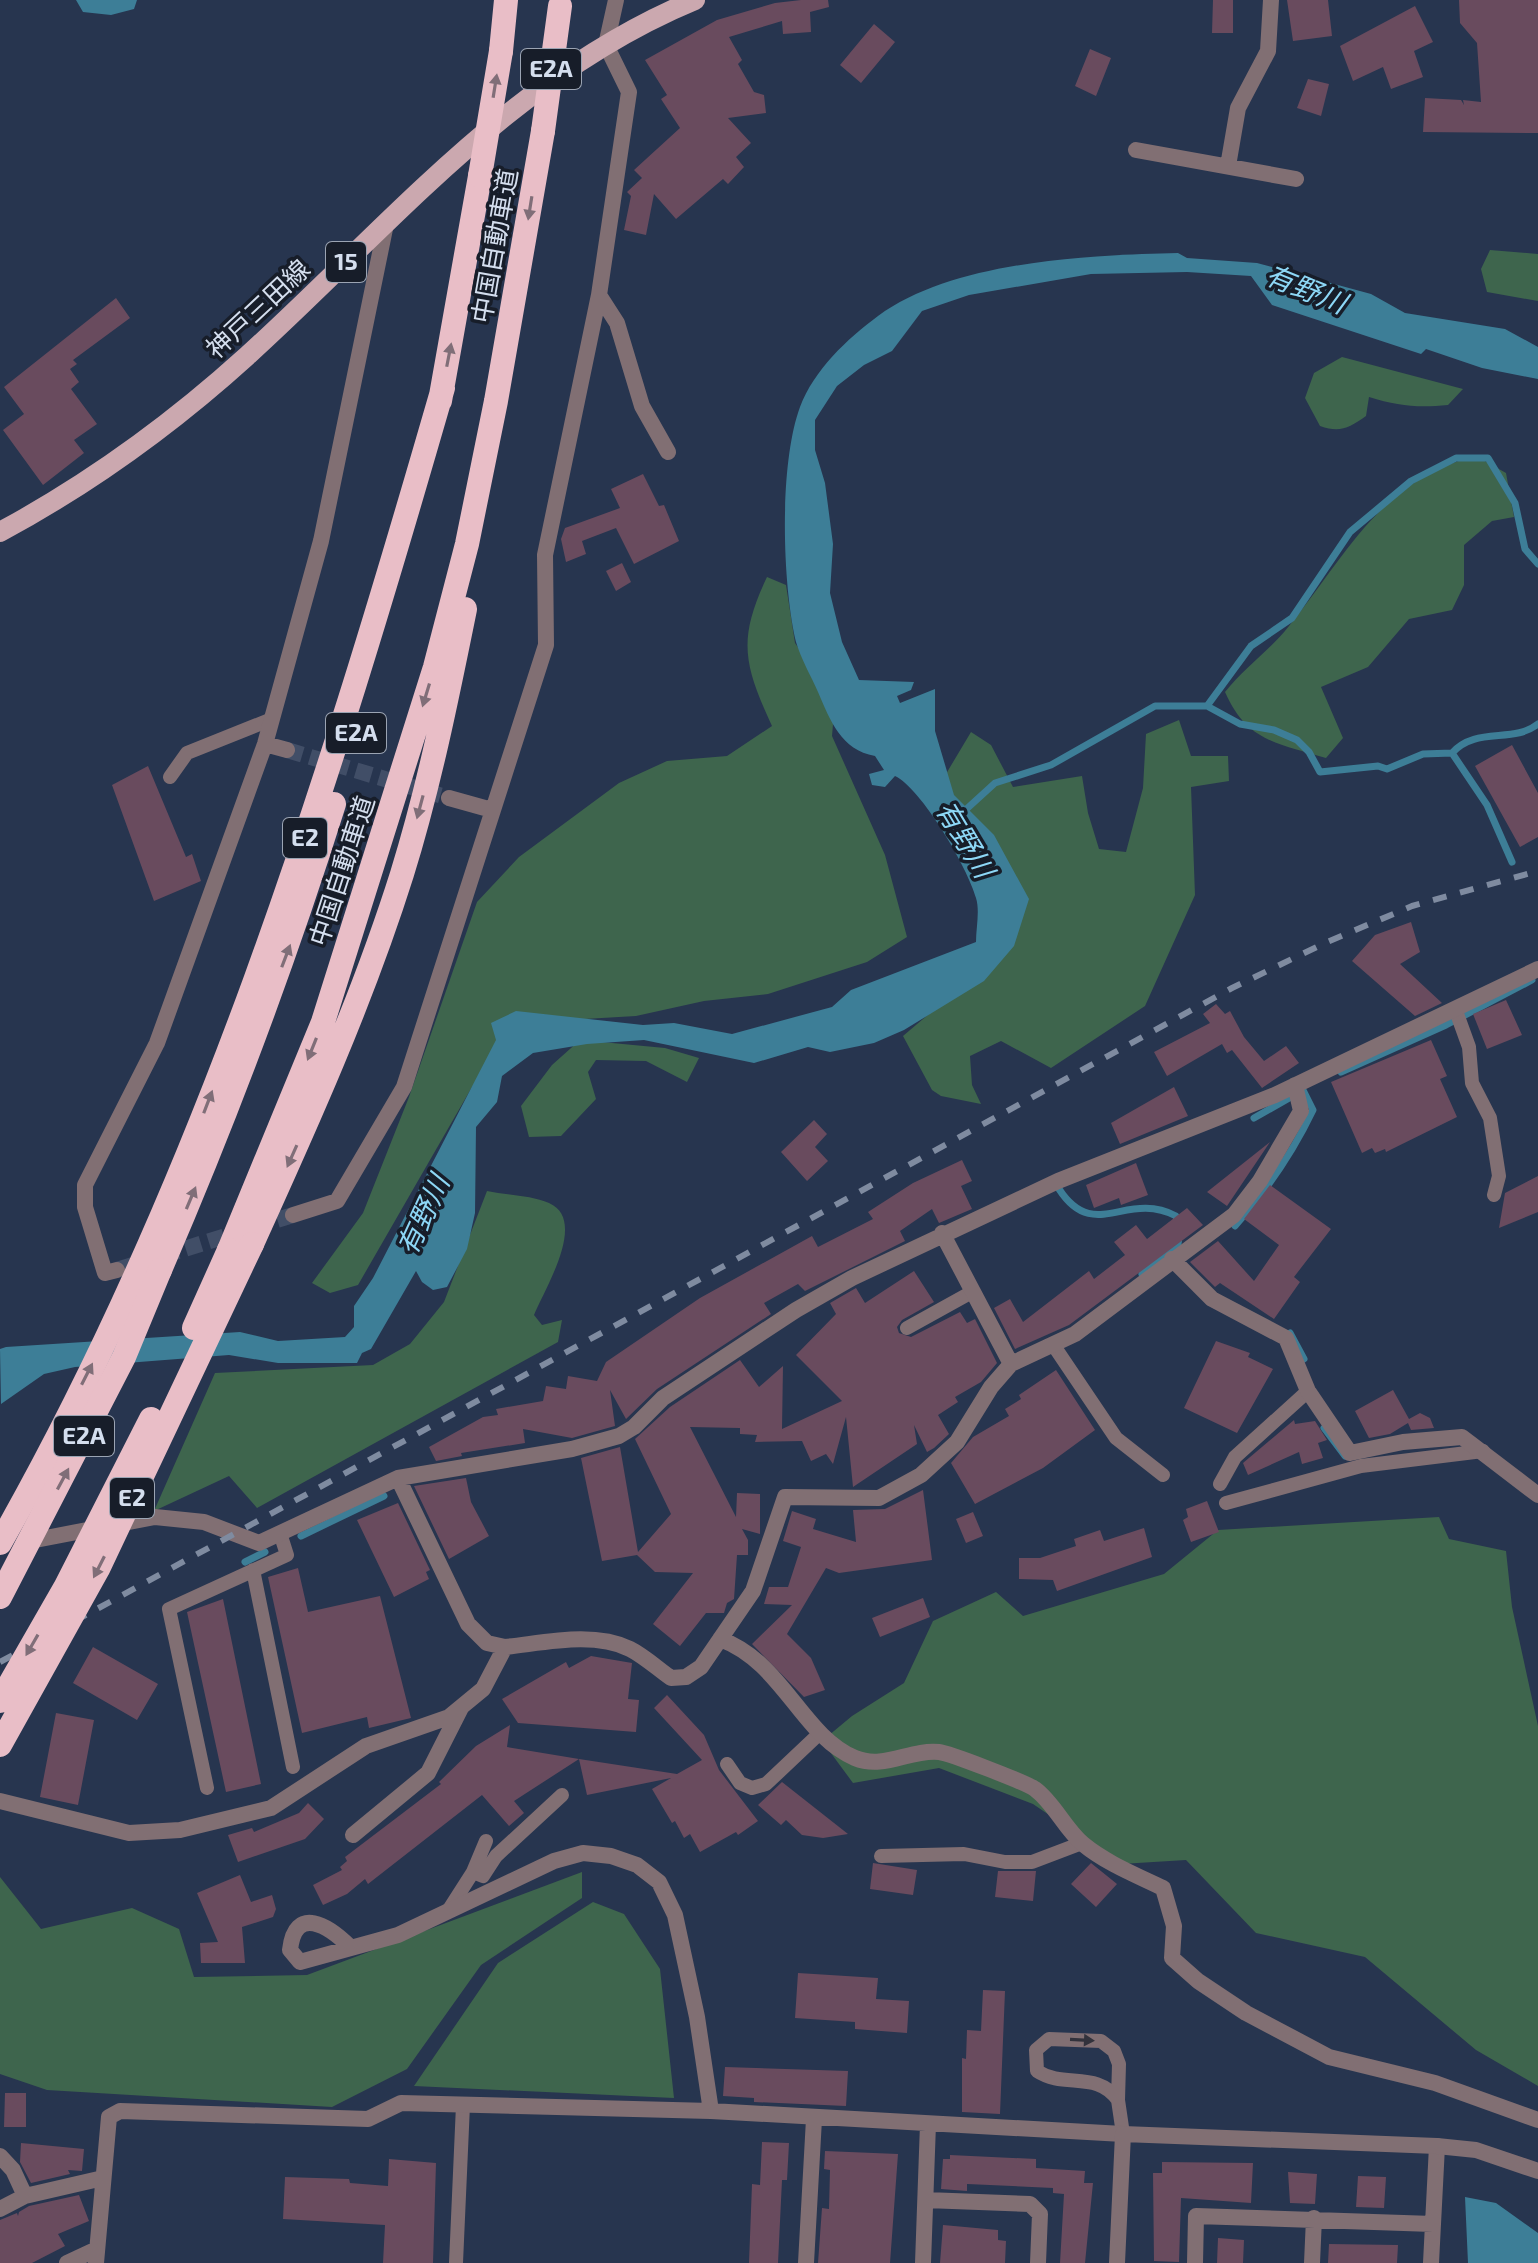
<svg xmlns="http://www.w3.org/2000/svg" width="1538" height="2263" font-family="'Exo 2','Noto Sans JP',sans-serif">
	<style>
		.green { fill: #3e654d }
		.water { fill: #3d7e97 }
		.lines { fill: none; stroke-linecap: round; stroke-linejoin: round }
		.stream { stroke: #3d7e97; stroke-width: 7 }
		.building { fill: #694b5e }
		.minor-tunnel { stroke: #414e67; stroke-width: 16; stroke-dasharray: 16 8; stroke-linecap: butt }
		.service { stroke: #816f73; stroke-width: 14 }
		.minor { stroke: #816f73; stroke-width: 16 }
		.tertiary { stroke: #816f73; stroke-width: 16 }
		.primary { stroke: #cba8af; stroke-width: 20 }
		.motorway { stroke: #e9bec7; stroke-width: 24 }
		.rail { stroke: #7f8ba0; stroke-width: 6; stroke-dasharray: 14 14; stroke-linecap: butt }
		.motorway-bridge { stroke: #e9bec7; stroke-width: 24 }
		.oneway { fill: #806e78 }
		.oneway2 { fill: #32323c }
		.labels { text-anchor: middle; stroke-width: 7; stroke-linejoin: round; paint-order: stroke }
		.shield { fill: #171d29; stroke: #9ba4b3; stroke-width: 2 }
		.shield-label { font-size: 24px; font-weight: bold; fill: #d4deee }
		.street-label { font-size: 26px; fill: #d4deee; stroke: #171d29 }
		.water-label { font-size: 28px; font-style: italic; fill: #8dd7f6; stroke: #171d29 }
	</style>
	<rect width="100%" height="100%" fill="#27354f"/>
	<!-- green -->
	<path class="green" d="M1490 250 1538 254V301L1487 292 1481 269Z
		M1342 357 1463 389 1448 405C1418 408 1398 406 1369 397L1366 416C1349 428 1340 433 1320 426L1305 398 1314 373Z
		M1476 456 1506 473 1514 517 1492 521 1464 545V585L1452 610 1409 619 1368 667 1321 687 1343 738 1326 758C1278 743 1247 742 1225 692 1244 668 1270 650 1289 626 1346 556 1381 479 1476 456Z
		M767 577 786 585 795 643 835 701 832 736 885 855 907 937 867 962 768 994 704 1001 636 1016 533 1022 472 1087 358 1285 330 1293 312 1283 363 1213 409 1097 477 902 519 857 619 783 667 761 727 756 772 726C744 665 737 640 767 577Z
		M1179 720 1191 756H1228L1229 781 1191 787 1195 895 1145 1006 1051 1068 1001 1041 970 1056 972 1085 981 1104 941 1096 932 1090 903 1036 1009 946 937 789 971 732 991 745 1013 787 1082 776 1088 813 1099 849 1126 852 1143 788 1146 734Z
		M580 1040 665 1048 699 1058 687 1082 646 1061 596 1060 588 1072 596 1099 561 1136 529 1137 521 1106 552 1065Z
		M487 1191C506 1195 531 1195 549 1203 588 1220 545 1288 534 1315L542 1325 562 1320 558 1342 257 1508 229 1476 154 1511 215 1373 373 1365 410 1344 444 1302Z
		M1439 1517 1449 1539 1506 1551 1512 1607 1538 1726V2086L1476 2050 1365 1957 1256 1933 1186 1860 1121 1864 1033 1804 939 1768 853 1783 822 1741 852 1716 904 1683 933 1621 996 1592 1023 1616 1164 1574 1218 1530Z
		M582 1872V1898L481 1965 407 2069 332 2107 47 2090 0 2074V1877L41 1929 132 1908 179 1929 194 1977 307 1975Z
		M593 1902 624 1914 660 1969 674 2098 414 2086 498 1963Z"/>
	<!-- water -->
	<path class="water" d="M76 0H137L134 9 111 15 83 12Z
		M1178 253 1187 258 1257 263 1371 294 1405 313 1505 329 1538 347V379L1482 368 1426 349 1421 354 1272 305 1251 276 1187 272 1091 274 969 295 922 311 892 351 864 365 837 386 815 420V450L825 483 833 544 830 593 842 642 859 680 914 682 911 690 897 696 900 703 935 689V731L954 795 994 835 1029 899 1014 946 984 981 904 1030 874 1043 830 1052 808 1047 754 1063 644 1040 587 1044 533 1053 502 1076 497 1102 476 1127 475 1213 467 1249 447 1287 433 1290 422 1282 416 1271 371 1349 362 1353 357 1363H278L229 1355 75 1367 44 1374 1 1404 0 1349 6 1347 240 1332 278 1341 345 1337 354 1327V1306L373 1278 496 1040 491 1023 516 1011 643 1025 674 1023 732 1034 832 1007 851 990 976 942C976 928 980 911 976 898 968 868 921 788 895 776L885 787 872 785 869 774 884 770 875 756C841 750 830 720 818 692 811 676 801 659 796 642 782 583 779 464 800 407 814 370 847 339 878 316 953 261 1088 255 1178 253Z
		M1465 2197 1496 2203 1538 2233V2263H1468Z"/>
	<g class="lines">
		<!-- stream -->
		<path class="stream" d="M1207 706 1251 646 1292 618 1350 532 1411 481 1456 458H1488L1515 503 1525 549 1538 564
			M1452 753C1476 726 1513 744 1538 724
			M961 814 995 783 1051 765 1155 706H1207L1240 724 1274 730 1297 740 1309 752 1320 772 1378 766 1387 769 1423 754 1452 753 1487 805 1512 862
			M1341 1072 1446 1025 1532 980
			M1254 1118 1298 1093
			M1059 1189C1094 1243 1126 1190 1176 1216L1178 1225
			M1235 1226C1268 1189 1292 1154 1313 1110L1303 1090
			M1142 1274 1178 1244 1179 1237
			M1290 1333 1304 1359
			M1324 1428 1345 1456
			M301 1536 384 1496
			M245 1562 265 1552"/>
	</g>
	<!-- building -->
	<path class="building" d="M801 0H828L829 7 810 12 811 32 783 34 782 21 729 37 742 60 738 64 754 92 764 95 766 113 728 118 751 143 736 157 744 167 728 184 723 179 676 219 654 194 646 235 624 230 631 196 627 192 642 178 634 170 680 128 661 99 667 95 645 60 717 20 775 3Z
		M1213 0H1233V33H1212Z
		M1287 0H1328L1332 36 1293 41Z
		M1459 0H1538V133L1423 132 1425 98 1461 100 1464 105 1463 100 1481 102 1477 43 1460 23Z
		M1415 6 1433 42 1414 51 1423 77 1391 89 1383 67 1353 81 1340 46Z
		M874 24 895 42 861 83 840 65Z
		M1090 49 1111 58 1096 96 1075 86Z
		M1308 79 1329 84 1321 116 1297 108Z
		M116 298 130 318 73 360 77 364 70 369 79 382 71 389 97 424 74 440 84 453 43 485 3 430 24 414 4 387Z
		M643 474 659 506 664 505 679 541 634 564 616 528 582 541 586 554 566 562 561 539 565 528 620 508 611 489Z
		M622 563 631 582 616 591 606 571Z
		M1512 745 1538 793V837L1520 847 1475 766Z
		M148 766 186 857 192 854 201 881 154 901 112 785Z
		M1411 922 1420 952 1400 964 1442 1003 1415 1016 1352 961 1375 935Z
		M1506 1000 1522 1035 1487 1049 1473 1014Z
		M1216 1004 1225 1014 1230 1011 1244 1037 1264 1061 1286 1046 1299 1063 1262 1088 1232 1050 1227 1053 1222 1044 1167 1076 1154 1052 1210 1023 1203 1014Z
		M1431 1040 1447 1076 1440 1079 1457 1117 1386 1152 1385 1149 1375 1153 1372 1148 1362 1153 1331 1082Z
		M1174 1087 1188 1116 1120 1144 1111 1123Z
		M814 1120 827 1134 815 1147 828 1161 807 1181 781 1152Z
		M1270 1142 1227 1206 1207 1192Z
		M962 1160 972 1181 961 1186 972 1209 939 1223 932 1209 900 1231 905 1241 805 1291 798 1284 764 1303 771 1314 657 1389 626 1419 610 1390 615 1426 572 1438 523 1429 525 1443 461 1453 462 1456 436 1461 429 1447 483 1417 498 1415 496 1409 543 1401 546 1386 566 1389 568 1376 597 1381 606 1362 700 1298 812 1236 818 1247 873 1219 868 1212 913 1183Z
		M1136 1163 1148 1195 1121 1205 1119 1198 1094 1208 1086 1185Z
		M1538 1176V1212L1499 1228 1505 1193Z
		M1270 1185 1331 1229 1294 1277 1300 1282 1274 1319 1220 1283 1215 1287 1190 1262 1218 1241 1254 1281 1279 1245 1244 1219Z
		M1187 1208 1203 1225 1069 1325 1015 1349 994 1308 1010 1299 1023 1322 1089 1271 1094 1279 1125 1255 1114 1242 1136 1225 1147 1239Z
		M914 1271 934 1302 902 1320 897 1327 899 1333 911 1337 960 1312 967 1323 975 1319 997 1363 981 1382 955 1397 958 1402 938 1415 949 1434 934 1448 927 1452 914 1425 917 1444 853 1487 846 1417 833 1464 826 1454 811 1461 802 1441 755 1442 757 1435 740 1434V1428L690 1427 736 1517 737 1493 760 1494V1534L742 1529 748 1540V1555H737L734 1599 727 1603 724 1613H706L680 1646 653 1624 693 1573 655 1572 637 1555 602 1561 581 1458 620 1447 638 1552 671 1514 635 1439 670 1407 740 1360 759 1387 783 1366 782 1429 842 1401 796 1355 836 1314 830 1303 856 1288 865 1303Z
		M1216 1341 1250 1353 1248 1357 1273 1369 1237 1433 1184 1408Z
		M1056 1370 1095 1430 1043 1468 975 1504 951 1463 973 1437 1009 1416 1005 1409 1021 1399 1019 1395Z
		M1393 1390 1409 1419 1420 1413 1430 1418 1434 1428 1411 1430 1408 1423 1390 1434 1369 1438 1355 1411Z
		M1294 1420 1295 1424 1315 1421 1327 1440 1318 1443 1323 1458 1302 1464 1299 1452 1248 1475 1243 1463Z
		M466 1478 471 1502 489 1536 449 1559 414 1486Z
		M923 1490 932 1560 839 1573 826 1568 787 1634 811 1658 825 1690 804 1697 752 1644 792 1605 764 1604 769 1587H788L801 1547 783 1541 792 1511 816 1519 813 1529 856 1542 853 1510 885 1509Z
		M1207 1501 1219 1532 1191 1542 1183 1520 1188 1517 1186 1509Z
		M398 1503 430 1570 426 1572 429 1579 394 1597 357 1520Z
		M973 1512 983 1536 966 1543 956 1519Z
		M1144 1528 1152 1557 1057 1591 1053 1580 1019 1579V1558H1040L1076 1546 1074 1539 1100 1530 1104 1541Z
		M298 1568 308 1612 380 1596 411 1718 369 1728 367 1717 302 1733 268 1577Z
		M923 1598 930 1617 880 1637 872 1618Z
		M223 1599 261 1784 226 1792 187 1612Z
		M93 1647 158 1684 137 1720 73 1683Z
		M591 1656 632 1663 628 1699 639 1700 636 1732 518 1723 502 1699 566 1662 569 1668Z
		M667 1695 704 1735 719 1770 758 1821 738 1835 736 1832 700 1852 690 1834 684 1838 675 1821 672 1823 652 1789 671 1778 587 1795 579 1759 677 1774 702 1760 654 1708Z
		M56 1713 94 1720 78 1805 40 1797Z
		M510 1725 507 1747 579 1759 514 1801 524 1813 509 1826 482 1795 368 1884 365 1879 347 1894 323 1905 313 1885 342 1870 340 1867 347 1861 345 1857 441 1784 439 1782 476 1746Z
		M782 1782 848 1834 823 1838 802 1835 786 1820 781 1825 758 1805Z
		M308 1803 324 1819 305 1839 238 1862 228 1835 252 1828 254 1832 299 1813Z
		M873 1863 917 1870 913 1895 870 1889Z
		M1091 1863 1117 1884 1096 1907 1071 1884Z
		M998 1871H1036L1033 1901 995 1897Z
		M240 1875 251 1902 272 1895 276 1909 273 1917 242 1927 245 1963H201L200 1943 218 1942 197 1893Z
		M798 1973 878 1978 876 1999 909 2001 907 2033 855 2029V2022L795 2018Z
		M983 1990 1005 1991 1000 2114 962 2112V2058L966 2059 967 2030 981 2031Z
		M725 2067 848 2071 846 2106 754 2102V2098L723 2096Z
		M5 2093H26V2127H4Z
		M762 2142 789 2143 787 2180H782L778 2263H749L752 2184 760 2185Z
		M21 2143 84 2149 82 2171 68 2170 70 2174 31 2183 20 2162Z
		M825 2151 898 2154 890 2263H818L822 2208 829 2209 830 2170 824 2169Z
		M950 2155 1036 2159V2168L1085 2171 1084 2183H1093L1085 2263H1060L1064 2194 1053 2193V2188L967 2184V2191L941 2189 943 2159H950Z
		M389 2159 436 2163 433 2263H383L385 2225 283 2219 285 2177 349 2179 350 2183 388 2186Z
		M1162 2162 1253 2163 1251 2203 1181 2198 1179 2262 1154 2261 1153 2173H1162Z
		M1288 2172 1317 2174 1315 2204 1290 2203Z
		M1358 2176 1386 2177 1384 2208 1356 2207Z
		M79 2195 89 2221 58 2234 65 2246 32 2263H0V2220L17 2213 18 2216 19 2212 29 2206Z
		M943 2225 998 2230V2240L1006 2241 1005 2263H940Z
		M1218 2238 1244 2240 1243 2263H1217Z
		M1329 2244 1398 2245 1397 2263H1328Z"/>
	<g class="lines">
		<!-- minor-tunnel -->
		<path class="minor-tunnel" d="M287 750 449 798
			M117 1270 293 1215"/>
		<!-- service -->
		<path class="service" d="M170 777 187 753 272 719
			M1456 1011 1469 1047 1472 1083 1490 1118 1499 1176 1494 1195
			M907 1328 972 1292
			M1054 1346 1116 1438 1163 1475
			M1220 1484 1235 1457 1308 1391
			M1226 1503 1361 1466 1483 1451
			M253 1570 293 1767
			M727 1764 740 1783 752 1788 766 1784 820 1733
			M207 1788 169 1609 287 1555 280 1533
			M881 1856 964 1854 1005 1862H1032L1082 1843
			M473 1872 483 1876 496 1856 562 1795
			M448 1911 473 1872 486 1841
			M1118 2100C1097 2070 1064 2089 1037 2071L1036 2050 1049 2039 1101 2041 1114 2051 1119 2064 1118 2100 1123 2134
			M456 2263 463 2105"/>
		<!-- minor -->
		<path class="minor" d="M1136 150 1296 179
			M1228 166 1238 108 1268 51 1271 0
			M599 295 617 323 642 406 668 452
			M265 744 287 750
			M449 798 492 810
			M293 1215 337 1201 404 1087 546 645 545 555 599 295 629 92 606 45 616 0
			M942 1233 1011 1364
			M1172 1259 1212 1299 1286 1338 1308 1391 1350 1453 1403 1442 1462 1437 1538 1495
			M117 1270 105 1273 85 1207V1185L157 1043 265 744 321 541 386 224
			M25 1542 155 1517 204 1522 259 1543 398 1478 572 1449 619 1436 634 1427 663 1398 796 1310 852 1278 1058 1181 1275 1095 1538 969
			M720 1639C783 1662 802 1736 855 1758 884 1770 910 1749 939 1752 949 1753 1027 1783 1035 1789 1054 1803 1065 1829 1083 1844 1106 1863 1136 1875 1163 1888L1174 1926 1172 1958 1198 1981 1246 2013 1329 2057 1435 2083 1538 2120
			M505 1647C544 1643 593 1631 630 1649 644 1656 658 1669 671 1678L686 1677 701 1667 753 1591 785 1497 879 1498 921 1475 957 1442 991 1387 1011 1364 1075 1334 1234 1215 1260 1181 1301 1111 1295 1085
			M0 1801 129 1833 180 1830 271 1808 366 1746 449 1717 483 1689 505 1647 487 1643 468 1624 398 1478
			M353 1835 428 1773 461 1708
			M350 1947C329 1926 295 1904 290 1950L300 1962 398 1935 554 1861 583 1853 611 1856 637 1865 659 1882 675 1915 697 2017 711 2111 1123 2134
			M0 2156 13 2170 25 2196
			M926 2200 1030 2204 1040 2214 1038 2263
			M0 2209 25 2196 103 2178
			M67 2263 97 2249
			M96 2263 109 2117 120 2111 368 2119 401 2103 711 2111
			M806 2263 814 2119
			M923 2263 928 2124
			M1195 2263 1196 2216 1433 2224
			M1312 2263 1314 2218
			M1431 2263 1437 2146"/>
		<!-- tertiary -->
		<path class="tertiary" d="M1117 2263 1123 2134 1437 2146 1476 2150 1538 2171"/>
		<!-- primary -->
		<path class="primary" d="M0 532C89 484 172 424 247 356 389 227 513 75 695 0"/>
		<!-- motorway -->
		<path class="motorway" d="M501 51 506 0
			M440 401 480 176
			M252 1244C307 1123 362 1001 402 874 429 787 447 698 465 609
			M229 1250 323 1022 435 667 467 544 496 401 543 131
			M160 1270C226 1117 284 963 334 804
			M0 1543C205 1184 329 783 443 388"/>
		<!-- rail -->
		<path class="rail" d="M0 1662 1232 988 1325 943 1412 906 1538 871"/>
		<!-- motorway-bridge -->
		<path class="motorway-bridge" d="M543 131 560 6
			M480 176 501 51
			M194 1328 229 1250
			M0 1597 124 1357 160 1270
			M0 1701 66 1586 151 1419
			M0 1745 98 1569 252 1244"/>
	</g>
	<!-- one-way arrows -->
	<defs><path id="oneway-solid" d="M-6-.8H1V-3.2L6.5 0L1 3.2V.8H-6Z" transform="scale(2)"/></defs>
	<g class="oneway">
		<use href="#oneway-solid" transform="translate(495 86) rotate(-81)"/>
		<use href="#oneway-solid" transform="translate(530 208) rotate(99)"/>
		<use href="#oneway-solid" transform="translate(449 355) rotate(-79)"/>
		<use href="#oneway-solid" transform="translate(426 695) rotate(107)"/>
		<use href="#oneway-solid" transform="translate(420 807) rotate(105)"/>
		<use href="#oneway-solid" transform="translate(286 956) rotate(-69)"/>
		<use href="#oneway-solid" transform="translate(312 1049) rotate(112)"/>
		<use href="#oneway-solid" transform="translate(208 1102) rotate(-69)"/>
		<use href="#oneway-solid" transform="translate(292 1156) rotate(114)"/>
		<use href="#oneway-solid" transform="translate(191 1198) rotate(-67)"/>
		<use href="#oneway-solid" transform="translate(87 1374) rotate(-63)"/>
		<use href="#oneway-solid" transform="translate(63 1479) rotate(-62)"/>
		<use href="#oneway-solid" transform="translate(99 1567) rotate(117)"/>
		<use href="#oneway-solid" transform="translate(32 1645) rotate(120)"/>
	</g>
	<use class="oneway2" href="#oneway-solid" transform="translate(1082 2040) rotate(3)"/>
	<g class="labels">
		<!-- shield labels -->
		<g class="shield">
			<rect x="521" y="49" width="60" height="40" rx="6"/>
			<rect x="326" y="242" width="40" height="40" rx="6"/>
			<rect x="326" y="713" width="60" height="40" rx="6"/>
			<rect x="283" y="818" width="44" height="40" rx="6"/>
			<rect x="54" y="1416" width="60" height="40" rx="6"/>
			<rect x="110" y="1478" width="44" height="40" rx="6"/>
		</g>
		<g class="shield-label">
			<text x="551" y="77">E2A</text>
			<text x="346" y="270">15</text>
			<text x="356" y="741">E2A</text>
			<text x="305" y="846">E2</text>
			<text x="84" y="1444">E2A</text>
			<text x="132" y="1506">E2</text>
		</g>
		<!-- street labels -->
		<g class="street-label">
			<text transform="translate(495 246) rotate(-80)" y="9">中国自動車道</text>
			<text transform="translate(258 309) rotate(-43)" y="9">神戸三田線</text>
			<text transform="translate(342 871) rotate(-72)" y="9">中国自動車道</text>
		</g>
		<!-- water labels -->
		<g class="water-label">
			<text transform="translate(1306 289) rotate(22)" y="10">有野川</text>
			<text transform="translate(965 839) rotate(59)" y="10">有野川</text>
			<text transform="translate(423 1215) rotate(-65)" y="10">有野川</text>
		</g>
	</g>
</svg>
